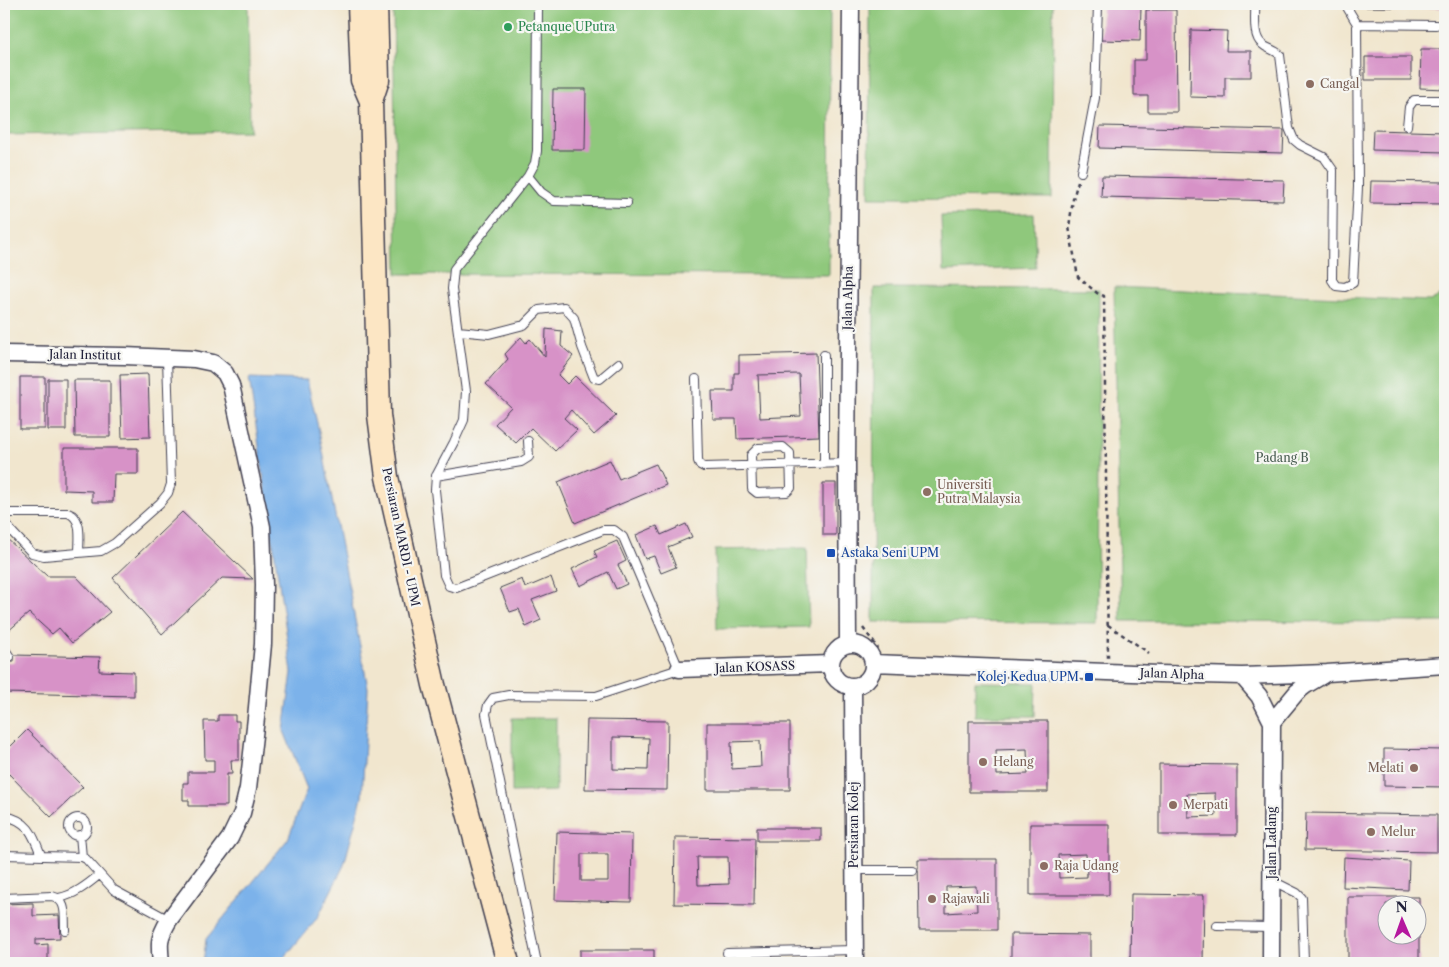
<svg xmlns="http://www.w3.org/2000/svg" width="1449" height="967" font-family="'Libre Caslon Text',serif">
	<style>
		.green { fill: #8fc87b; stroke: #58755b }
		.water { fill: #7bb2ea; stroke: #4e6a92 }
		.building { fill: #d792c7; fill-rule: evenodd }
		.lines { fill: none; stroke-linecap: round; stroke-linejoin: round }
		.lane-casing { stroke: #413f51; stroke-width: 10 }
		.street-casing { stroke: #413f51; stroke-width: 19 }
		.secondary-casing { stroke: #413f51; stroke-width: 25 }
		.path { stroke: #413f51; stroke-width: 2.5; stroke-dasharray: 4 4; stroke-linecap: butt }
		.lane { stroke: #fff; stroke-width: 8 }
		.street { stroke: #fff; stroke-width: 16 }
		.secondary { stroke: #fce6c4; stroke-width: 22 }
		.leisure-dot { fill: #2e9e5b; stroke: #f6f6f2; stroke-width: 2 }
		.education-dot { fill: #8d6e63; stroke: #f6f6f2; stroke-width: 2 }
		.transit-dot { fill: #1a4fb4; stroke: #f6f6f2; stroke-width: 2 }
		.labels { text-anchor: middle; stroke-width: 4.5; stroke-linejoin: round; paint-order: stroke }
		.leisure-label { font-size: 12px; fill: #27864d; stroke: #f6f6f2; text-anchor: start }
		.education-label { font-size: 12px; fill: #785e54; stroke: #f6f6f2; text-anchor: start }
		.street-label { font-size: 12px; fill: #22223b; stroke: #f6f6f2 }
		.park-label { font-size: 12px; fill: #485c51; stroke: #f6f6f2 }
		.transit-label { font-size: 12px; fill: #164399; stroke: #f6f6f2; text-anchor: start }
	</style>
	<rect width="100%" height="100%" fill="#f6f6f2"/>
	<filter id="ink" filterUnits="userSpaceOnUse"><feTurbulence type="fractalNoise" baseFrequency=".02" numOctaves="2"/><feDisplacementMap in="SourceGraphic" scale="10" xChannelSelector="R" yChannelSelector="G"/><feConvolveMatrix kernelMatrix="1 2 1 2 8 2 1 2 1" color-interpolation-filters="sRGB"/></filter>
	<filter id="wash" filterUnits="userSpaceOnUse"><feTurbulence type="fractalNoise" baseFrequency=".0096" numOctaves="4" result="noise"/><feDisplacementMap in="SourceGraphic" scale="20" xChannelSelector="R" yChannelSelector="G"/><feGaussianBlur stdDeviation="1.12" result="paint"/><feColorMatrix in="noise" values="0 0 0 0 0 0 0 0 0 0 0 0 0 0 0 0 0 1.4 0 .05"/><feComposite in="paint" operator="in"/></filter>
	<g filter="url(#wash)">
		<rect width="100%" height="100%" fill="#f1e6ce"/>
		<!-- green -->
		<path class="green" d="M4 4H248L250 131 4 135Z
			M393 4H830L829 275 397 274Z
			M870 4H1053L1052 198 869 197Z
			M1034 214 1036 268 943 271 941 216Z
			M1114 287 1430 301 1445 293V622L1121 621Z
			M874 288 1099 289 1097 623 873 622Z
			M807 548 809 627 717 629 715 550Z
			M975 682 1036 683 1035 716H975Z
			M512 718H556V791L512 792Z"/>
		<!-- water -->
		<path class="water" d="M249 378 307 380 320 436 368 688 362 797 344 865 318 917 280 963H203L206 939 288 839 307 789 284 731 292 672Z"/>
		<g id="blocks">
			<!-- building -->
			<path class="building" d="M1102 4H1125L1124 6 1141 7 1140 41 1101 40Z
				M1366 4H1445V8L1366 7Z
				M1146 10H1176L1177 112H1148V96H1134V60H1146Z
				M1191 30 1227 31 1226 51H1251V77H1225V98L1190 97Z
				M1421 49H1445V89L1420 88Z
				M1365 57H1411V80H1365Z
				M553 89H586L585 150H552Z
				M1100 126 1284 130 1283 153 1099 148Z
				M1373 130 1445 132V152L1372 150Z
				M1102 176 1284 180 1283 201 1101 197Z
				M1371 181 1445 182V204L1370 203Z
				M546 329 562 331 561 346 573 356 558 375 567 384 575 376 616 416 594 435 571 410 564 418 577 430 555 451 531 428 516 443 495 424 511 407 486 384 508 359 505 354 521 337 526 343 530 339 545 357Z
				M816 353 819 436 737 439 736 419H713L712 391H734V373H739V355ZM799 374 801 416 760 418 758 375Z
				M148 374 150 437 122 438 120 375Z
				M20 377H45V429H20Z
				M48 379H66V430H48Z
				M74 380H110V437H75Z
				M64 448H138V474H114L113 502H92V491L64 490Z
				M610 460 619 479 656 464 666 485 575 523 558 482Z
				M823 483H836V535H823Z
				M182 512 253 579 222 578 162 634 113 578Z
				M686 524 692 537 668 547 676 567 661 573 654 556 645 559 636 535 657 526 661 535Z
				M4 536 47 576H76L110 612 72 643 59 628 52 634 29 613 7 632 4 627Z
				M617 541 626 561 618 565 627 584 616 589 608 572 580 586 572 569 597 557 594 551Z
				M551 577 556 591 532 600 541 620 526 627 519 609 510 612 500 588 522 579 525 588Z
				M14 655 100 657 99 671 134 672V696L4 693V662H14Z
				M218 715H235V721H239V760H231L232 774H227V806H189V800H183V783H188V772H214V760H205L204 721H218Z
				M587 720 668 721 667 790 585 789ZM613 737 649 738 648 770 613 769Z
				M969 721H1048V792H969ZM1027 749 1028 774 997 775 996 750Z
				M707 723H790V790H707ZM760 741 761 767 732 769 731 742Z
				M27 730 83 787 51 817 9 774 4 780V753Z
				M1384 749 1445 750V787L1384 786Z
				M1159 764 1237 765V835H1159ZM1215 793 1216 816 1188 817 1187 794Z
				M1306 813 1437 815V852L1305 850Z
				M1030 824H1109V895H1030ZM1086 854 1087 877 1059 878 1058 855Z
				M757 828H821V841H757Z
				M557 832 632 834 631 902 555 900ZM581 854H608V881H581Z
				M675 837 755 838 754 905 674 904ZM697 857H728L729 884 698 885Z
				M1344 857 1409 861 1408 890 1343 887Z
				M918 859H997V930H919ZM976 886 977 911 946 913V887Z
				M1131 894 1204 895 1203 963H1130Z
				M1348 897H1419V963H1348ZM1386 904H1416V934H1386Z
				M33 903V916L59 915 60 938 36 939V945L48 944V963H4V904Z
				M1011 934 1090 935V963H1076V961L1011 963Z
				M580 950H654V963H580Z"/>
		</g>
	</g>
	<g filter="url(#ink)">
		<use href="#blocks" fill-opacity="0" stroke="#413f51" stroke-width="1"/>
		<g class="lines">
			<!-- lane casing -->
			<g class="lane-casing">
				<path id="lane" d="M1255 4C1256 15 1252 36 1262 44 1267 49 1274 49 1280 55L1289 128 1294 140 1300 145 1324 157 1333 170 1332 280 1336 286 1345 287 1353 283 1358 187 1357 24
					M1345 4 1357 24 1436 25
					M1407 126 1409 107 1414 100H1445
					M1081 172 1095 98 1098 4
					M528 176 541 192 554 201 627 203
					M458 331 489 334 524 325 539 310 564 307 574 318 582 347 594 378 600 379 619 363
					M696 379 698 461 700 465 704 467 847 463
					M783 447 790 453 791 488 787 492 757 493 752 489 751 455 758 448Z
					M824 464V355
					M436 476 521 462 529 457 528 441
					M4 513H68C83 518 79 539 79 553
					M4 522 13 533 32 553 44 556 101 551 115 543 160 503 168 493 171 484 167 358
					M4 648 10 657
					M4 816C28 820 33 834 41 855
					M69 827a9 9 0 1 1 18 0a9 9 0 1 1-18 0Z
					M80 835 82 857
					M4 855 82 857 86 859 114 890 169 920
					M854 870H912
					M1271 880 1297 893 1302 898 1304 962
					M4 898 52 896C68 900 64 917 65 930
					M59 898C74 895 87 885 99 875
					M1217 926 1271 927
					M727 953 855 950
					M537 963 486 714 488 705 493 698 509 695 596 696 679 669 623 537 614 530H603L456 588 449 586 444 575 435 490 436 476 454 442 464 420 466 391 452 289 454 269 528 176 535 163 537 151 538 4"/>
			</g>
			<!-- street casing -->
			<g class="street-casing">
				<path id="street" d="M4 354 125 356 194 359 213 363 225 373 231 385 262 527 264 585 263 644 256 718 248 788 242 813 230 838 169 920C158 939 159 942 161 963
					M831 665a21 21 0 1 1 42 0a21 21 0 1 1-42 0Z
					M848 644 847 463 851 4
					M873 663 1158 674 1242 676 1327 673 1445 665
					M679 669 831 664
					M1242 676 1259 696 1272 722 1271 963
					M853 686 855 963
					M1272 722 1297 692 1306 685 1323 675"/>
			</g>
			<!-- secondary casing -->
			<g class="secondary-casing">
				<path id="secondary" d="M359 4 362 80 371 101
					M376 4 378 80 371 101 379 415 387 477 434 685 508 963"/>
			</g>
			<!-- path -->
			<path class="path" d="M1078 181 1073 199 1069 227 1078 277 1097 293 1104 296 1108 658
				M1108 625 1149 653
				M863 628 878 648"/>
			<!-- lane -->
			<use href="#lane" class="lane"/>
			<!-- street -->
			<use href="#street" class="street"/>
			<!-- secondary -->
			<use href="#secondary" class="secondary"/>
		</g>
	</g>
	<!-- markers -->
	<circle class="leisure-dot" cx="508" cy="27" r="5"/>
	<g class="education-dot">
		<circle cx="1310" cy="84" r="5"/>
		<circle cx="927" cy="492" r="5"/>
		<circle cx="983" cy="762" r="5"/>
		<circle cx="1414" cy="768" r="5"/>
		<circle cx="1173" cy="805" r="5"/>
		<circle cx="1371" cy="832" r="5"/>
		<circle cx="1044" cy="866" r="5"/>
		<circle cx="932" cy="899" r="5"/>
	</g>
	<g class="transit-dot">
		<rect x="826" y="548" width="10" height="10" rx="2.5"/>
		<rect x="1084" y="672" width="10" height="10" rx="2.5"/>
	</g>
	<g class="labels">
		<!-- leisure labels -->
		<g class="leisure-label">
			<text x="518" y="31">Petanque UPutra</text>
		</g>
		<!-- education labels -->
		<g class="education-label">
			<text x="1320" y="88">Cangal</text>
			<text x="937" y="489">Universiti<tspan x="937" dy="14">Putra Malaysia</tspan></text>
			<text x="993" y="766">Helang</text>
			<text x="1404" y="772" text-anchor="end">Melati</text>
			<text x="1183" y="809">Merpati</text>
			<text x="1381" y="836">Melur</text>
			<text x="1054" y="870">Raja Udang</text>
			<text x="942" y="903">Rajawali</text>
		</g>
		<!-- street labels -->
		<g class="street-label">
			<text transform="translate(848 298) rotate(-89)" y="4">Jalan Alpha</text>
			<text transform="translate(85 355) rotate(1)" y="4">Jalan Institut</text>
			<text transform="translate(401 537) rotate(78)" y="4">Persiaran MARDI - UPM</text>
			<text transform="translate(755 667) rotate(-2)" y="4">Jalan KOSASS</text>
			<text transform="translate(1172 674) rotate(2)" y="4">Jalan Alpha</text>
			<text transform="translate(854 825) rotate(-90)" y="4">Persiaran Kolej</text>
			<text transform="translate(1272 843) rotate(-90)" y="4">Jalan Ladang</text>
		</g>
		<!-- park labels -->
		<g class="park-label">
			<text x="1282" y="462">Padang B</text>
		</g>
		<!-- transit labels -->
		<g class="transit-label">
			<text x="841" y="557">Astaka Seni UPM</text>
			<text x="1079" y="681" text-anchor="end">Kolej Kedua UPM</text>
		</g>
	</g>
	<!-- margin -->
	<rect width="1449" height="967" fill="none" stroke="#f6f6f2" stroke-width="20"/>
	<!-- north arrow -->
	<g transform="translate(1402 920) rotate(358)"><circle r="24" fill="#f6f6f2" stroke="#a1a1a9"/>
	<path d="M0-4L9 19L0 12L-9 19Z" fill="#b5179e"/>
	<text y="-8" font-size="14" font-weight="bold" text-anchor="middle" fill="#22223b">N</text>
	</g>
</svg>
